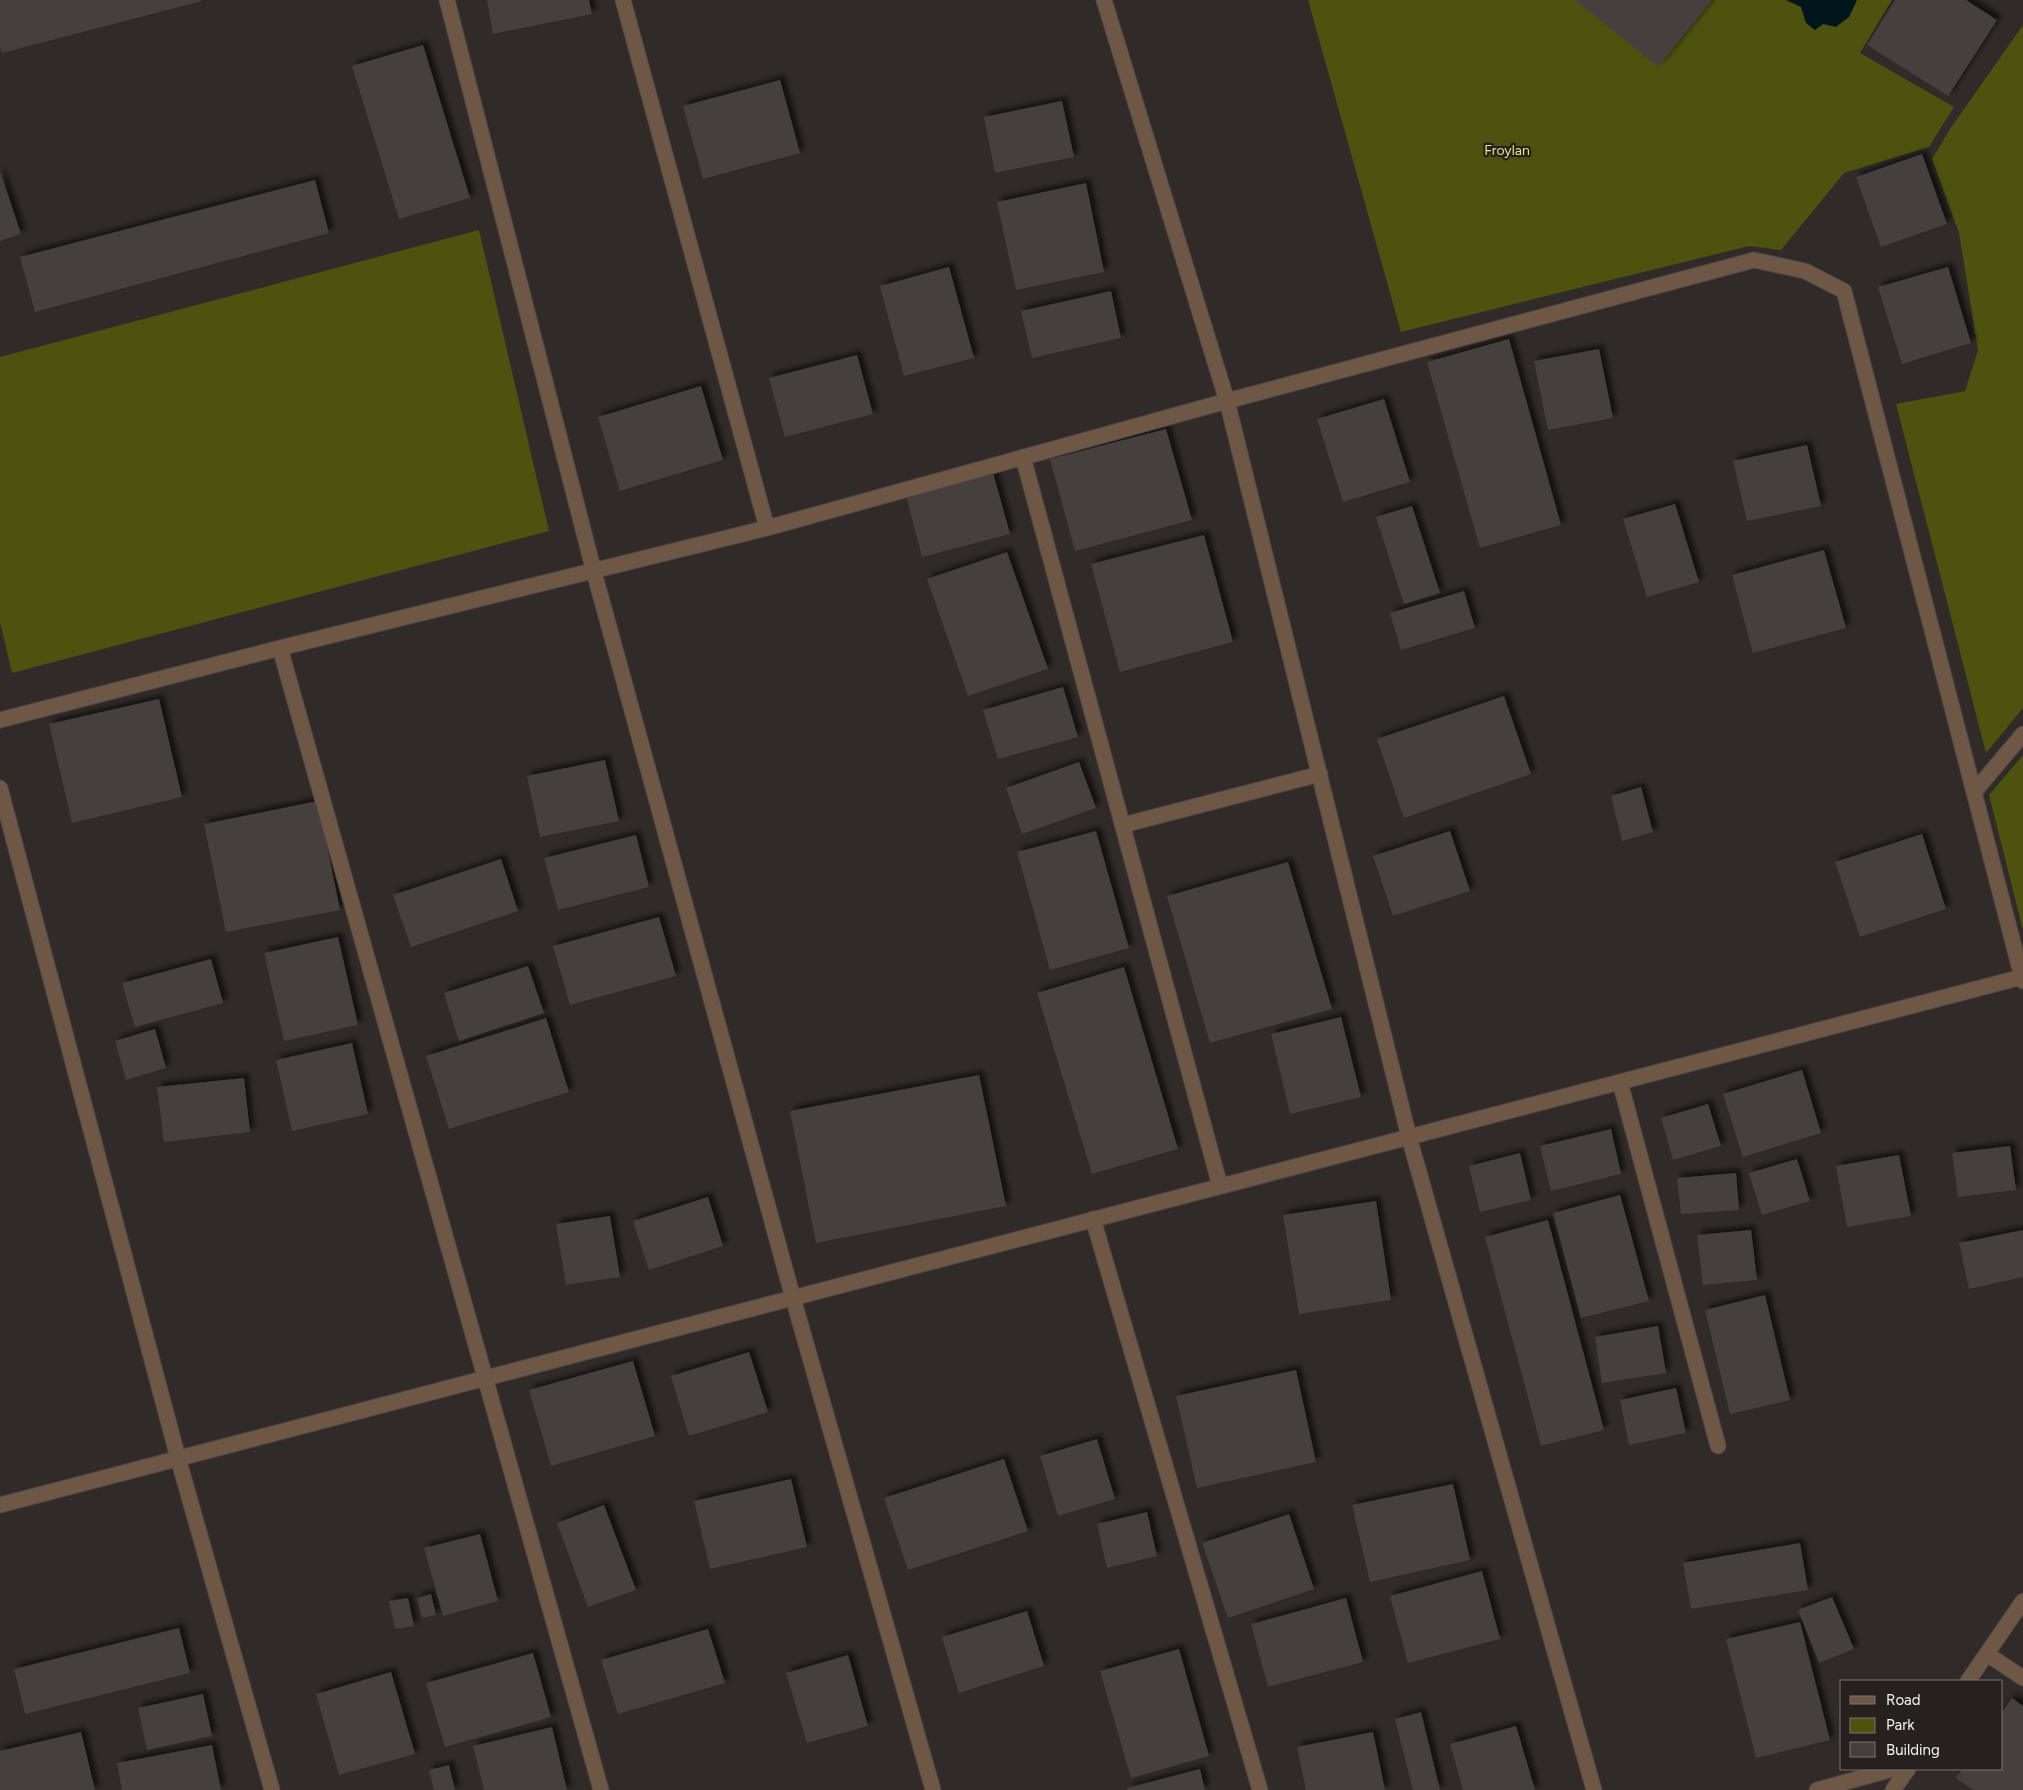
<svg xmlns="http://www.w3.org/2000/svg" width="2023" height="1790" font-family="Figtree,sans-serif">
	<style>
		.green { fill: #4d520f }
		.water { fill: #00151c }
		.building { fill: #453f3d; filter: url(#shadow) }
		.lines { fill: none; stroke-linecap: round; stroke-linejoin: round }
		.street-casing { stroke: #4c4644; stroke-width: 17 }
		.street { stroke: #6e5845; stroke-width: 15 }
		.labels { text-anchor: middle; stroke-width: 4.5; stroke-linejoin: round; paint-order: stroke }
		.park-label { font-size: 14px; fill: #dee989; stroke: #26201e }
	</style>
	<defs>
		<filter id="shadow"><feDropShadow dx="4.5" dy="-4.5" stdDeviation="2.5" flood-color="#0009"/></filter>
	</defs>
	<rect width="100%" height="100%" fill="#302a28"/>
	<!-- green -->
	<path class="green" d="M1308 0H1892L1860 53 1954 107 1929 147 1844 173 1781 250 1749 246 1401 332Z
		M2023 25V708L1986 753 1896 404 1965 391 1978 350 1959 233 1932 159 1950 129Z
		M479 230 549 531 12 673 0 622V357Z
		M2023 755V930L1989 795Z"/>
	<!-- water -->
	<path class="water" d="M1786 0H1857L1849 17 1836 27 1823 24 1815 30 1806 23 1801 7Z"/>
	<!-- building -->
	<path class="building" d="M0 0H202V1L2 53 0 47Z
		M487 0H589L592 14 493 34Z
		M1575 0H1712L1658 67Z
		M1895 0H1966L1997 20 1948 96 1867 45Z
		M423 45 470 198 399 219 352 66Z
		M780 80 800 153 703 179 683 106Z
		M1062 101 1074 157 995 173 984 117Z
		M1922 154 1947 224 1881 247 1856 177Z
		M0 171 21 234 0 241Z
		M315 180 329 233 35 312 20 257Z
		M1086 183 1104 272 1016 290 997 202Z
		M949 267 974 358 904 376 880 286Z
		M1948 267 1971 343 1902 364 1878 287Z
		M1111 291 1121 338 1032 358 1021 311Z
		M1509 339 1561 525 1480 548 1427 362Z
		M1599 349 1613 418 1548 430 1534 361Z
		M857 355 873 414 785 437 769 378Z
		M701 386 723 460 620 491 598 417Z
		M1384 399 1410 482 1343 502 1317 419Z
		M1166 429 1192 520 1075 551 1050 459Z
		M1807 445 1821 506 1747 521 1733 461Z
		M992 469 1010 534 922 557 905 492Z
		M1675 504 1699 582 1647 597 1623 519Z
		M1412 506 1440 593 1404 604 1376 517Z
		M1204 535 1233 642 1120 672 1091 564Z
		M1824 550 1846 628 1753 653 1732 575Z
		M1007 552 1048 669 968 696 927 579Z
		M1464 591 1475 628 1401 650 1390 613Z
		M1063 687 1078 737 998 759 983 710Z
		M1504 696 1531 774 1404 818 1377 739Z
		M159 699 182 797 72 823 49 724Z
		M605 760 619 821 540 837 527 776Z
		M1079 762 1096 808 1022 834 1006 788Z
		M1641 787 1653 832 1622 841 1611 796Z
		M318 801 340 910 226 932 204 824Z
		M1096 831 1129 948 1050 970 1017 852Z
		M1450 831 1470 891 1393 916 1373 856Z
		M1922 834 1946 909 1860 937 1835 862Z
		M636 835 649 887 558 910 544 858Z
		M501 859 518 911 411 947 393 895Z
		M1288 862 1332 1009 1210 1043 1167 896Z
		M659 917 676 976 570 1005 553 946Z
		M338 937 358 1025 284 1041 264 953Z
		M211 959 223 1003 135 1027 122 983Z
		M528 966 544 1013 459 1041 444 993Z
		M1124 967 1178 1149 1092 1174 1037 993Z
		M1341 1017 1361 1097 1290 1114 1271 1034Z
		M546 1018 569 1092 449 1129 426 1056Z
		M155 1029 166 1068 126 1080 115 1041Z
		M352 1043 368 1114 292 1131 276 1060Z
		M1802 1070 1821 1133 1743 1157 1723 1094Z
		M979 1075 1006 1206 816 1243 790 1111Z
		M244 1078 250 1132 164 1142 157 1087Z
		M1708 1104 1721 1146 1673 1160 1661 1118Z
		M1611 1129 1621 1174 1551 1191 1540 1146Z
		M2010 1146 2016 1190 1958 1197 1952 1153Z
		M1520 1153 1531 1200 1480 1212 1469 1166Z
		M1899 1155 1911 1216 1847 1227 1836 1166Z
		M1797 1159 1810 1201 1762 1215 1749 1173Z
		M1736 1173 1739 1210 1681 1214 1677 1178Z
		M1620 1195 1649 1301 1581 1318 1553 1213Z
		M708 1197 723 1246 649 1270 633 1221Z
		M1376 1201 1391 1300 1299 1314 1283 1215Z
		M610 1216 620 1277 566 1285 556 1224Z
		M1548 1220 1604 1430 1541 1446 1485 1237Z
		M1751 1230 1757 1280 1703 1285 1697 1235Z
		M2023 1230V1277L1969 1289 1959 1243Z
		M1765 1295 1790 1400 1730 1414 1705 1310Z
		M1658 1326 1666 1373 1602 1383 1595 1337Z
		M749 1352 768 1412 689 1436 671 1376Z
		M633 1361 655 1436 551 1466 529 1390Z
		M1296 1370 1316 1462 1197 1488 1176 1396Z
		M1676 1388 1686 1433 1629 1445 1620 1400Z
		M1097 1439 1115 1499 1058 1516 1040 1456Z
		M1004 1459 1028 1531 908 1570 884 1498Z
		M791 1479 807 1547 710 1569 694 1501Z
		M1453 1484 1470 1560 1370 1582 1352 1505Z
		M604 1505 636 1590 588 1607 557 1523Z
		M1147 1512 1157 1556 1107 1568 1097 1524Z
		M1289 1514 1314 1589 1228 1618 1202 1543Z
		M480 1534 498 1601 443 1616 424 1548Z
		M1800 1543 1808 1590 1691 1609 1683 1563Z
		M1482 1571 1500 1639 1408 1663 1390 1596Z
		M431 1594 436 1615 422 1618 417 1598Z
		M1832 1597 1854 1649 1819 1663 1798 1610Z
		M408 1598 414 1626 395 1629 389 1601Z
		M1346 1598 1363 1662 1268 1687 1251 1624Z
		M1027 1611 1044 1666 959 1693 942 1637Z
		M1800 1622 1830 1740 1756 1758 1726 1639Z
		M179 1628 190 1673 25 1714 14 1669Z
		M708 1629 725 1683 618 1714 601 1660Z
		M1179 1649 1209 1756 1131 1778 1100 1671Z
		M533 1653 551 1717 445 1747 426 1683Z
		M848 1655 868 1726 807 1743 786 1673Z
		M391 1672 415 1754 339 1775 316 1694Z
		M203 1694 212 1736 147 1750 138 1708Z
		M2012 1698 2023 1706V1790H1973L1956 1778 1962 1769H2002V1712Z
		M1421 1712 1440 1790H1413L1395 1719Z
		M1516 1726 1535 1790H1463L1450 1744Z
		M552 1727 567 1790H484L473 1746Z
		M81 1732 95 1790H0V1751Z
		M1373 1732 1385 1790H1306L1297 1747Z
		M212 1745 221 1790H122L117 1763Z
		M449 1765 455 1790H434L429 1770Z
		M1200 1769 1205 1790H1127V1788Z"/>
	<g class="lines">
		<!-- street casing -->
		<g class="street-casing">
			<path id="street" d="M447 0 594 572 793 1298 933 1790
				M623 0 767 528
				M1104 0 1227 401 1409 1137 1594 1790
				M1023 457 1220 1186
				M280 648 601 1790
				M0 720 280 648 767 528 1227 401 1754 260 1805 271 1844 291 2023 981
				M0 788 178 1458 272 1790
				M1974 792 2023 734
				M1123 825 1320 774
				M1620 1082 1718 1446
				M1093 1219 1260 1790
				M0 1505 2022 977
				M1987 1654 2023 1678
				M1968 1681 2023 1601
				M1817 1790 1893 1769
				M1893 1790 1908 1769"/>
		</g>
		<!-- street -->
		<use href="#street" class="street"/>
	</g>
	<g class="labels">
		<!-- park labels -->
		<g class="park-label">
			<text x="1507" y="155">Froylan</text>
		</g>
	</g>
	<!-- legend -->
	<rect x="1840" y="1680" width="162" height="90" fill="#26201e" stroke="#797472"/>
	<rect x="1850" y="1696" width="25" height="8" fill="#6e5845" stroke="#797472"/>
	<text x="1886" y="1705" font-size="15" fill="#f5f2f0">Road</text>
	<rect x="1850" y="1718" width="25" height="15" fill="#4d520f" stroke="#797472"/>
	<text x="1886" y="1730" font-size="15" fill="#f5f2f0">Park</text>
	<rect x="1850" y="1742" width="25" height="15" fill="#453f3d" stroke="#797472"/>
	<text x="1886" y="1755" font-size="15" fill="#f5f2f0">Building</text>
</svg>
